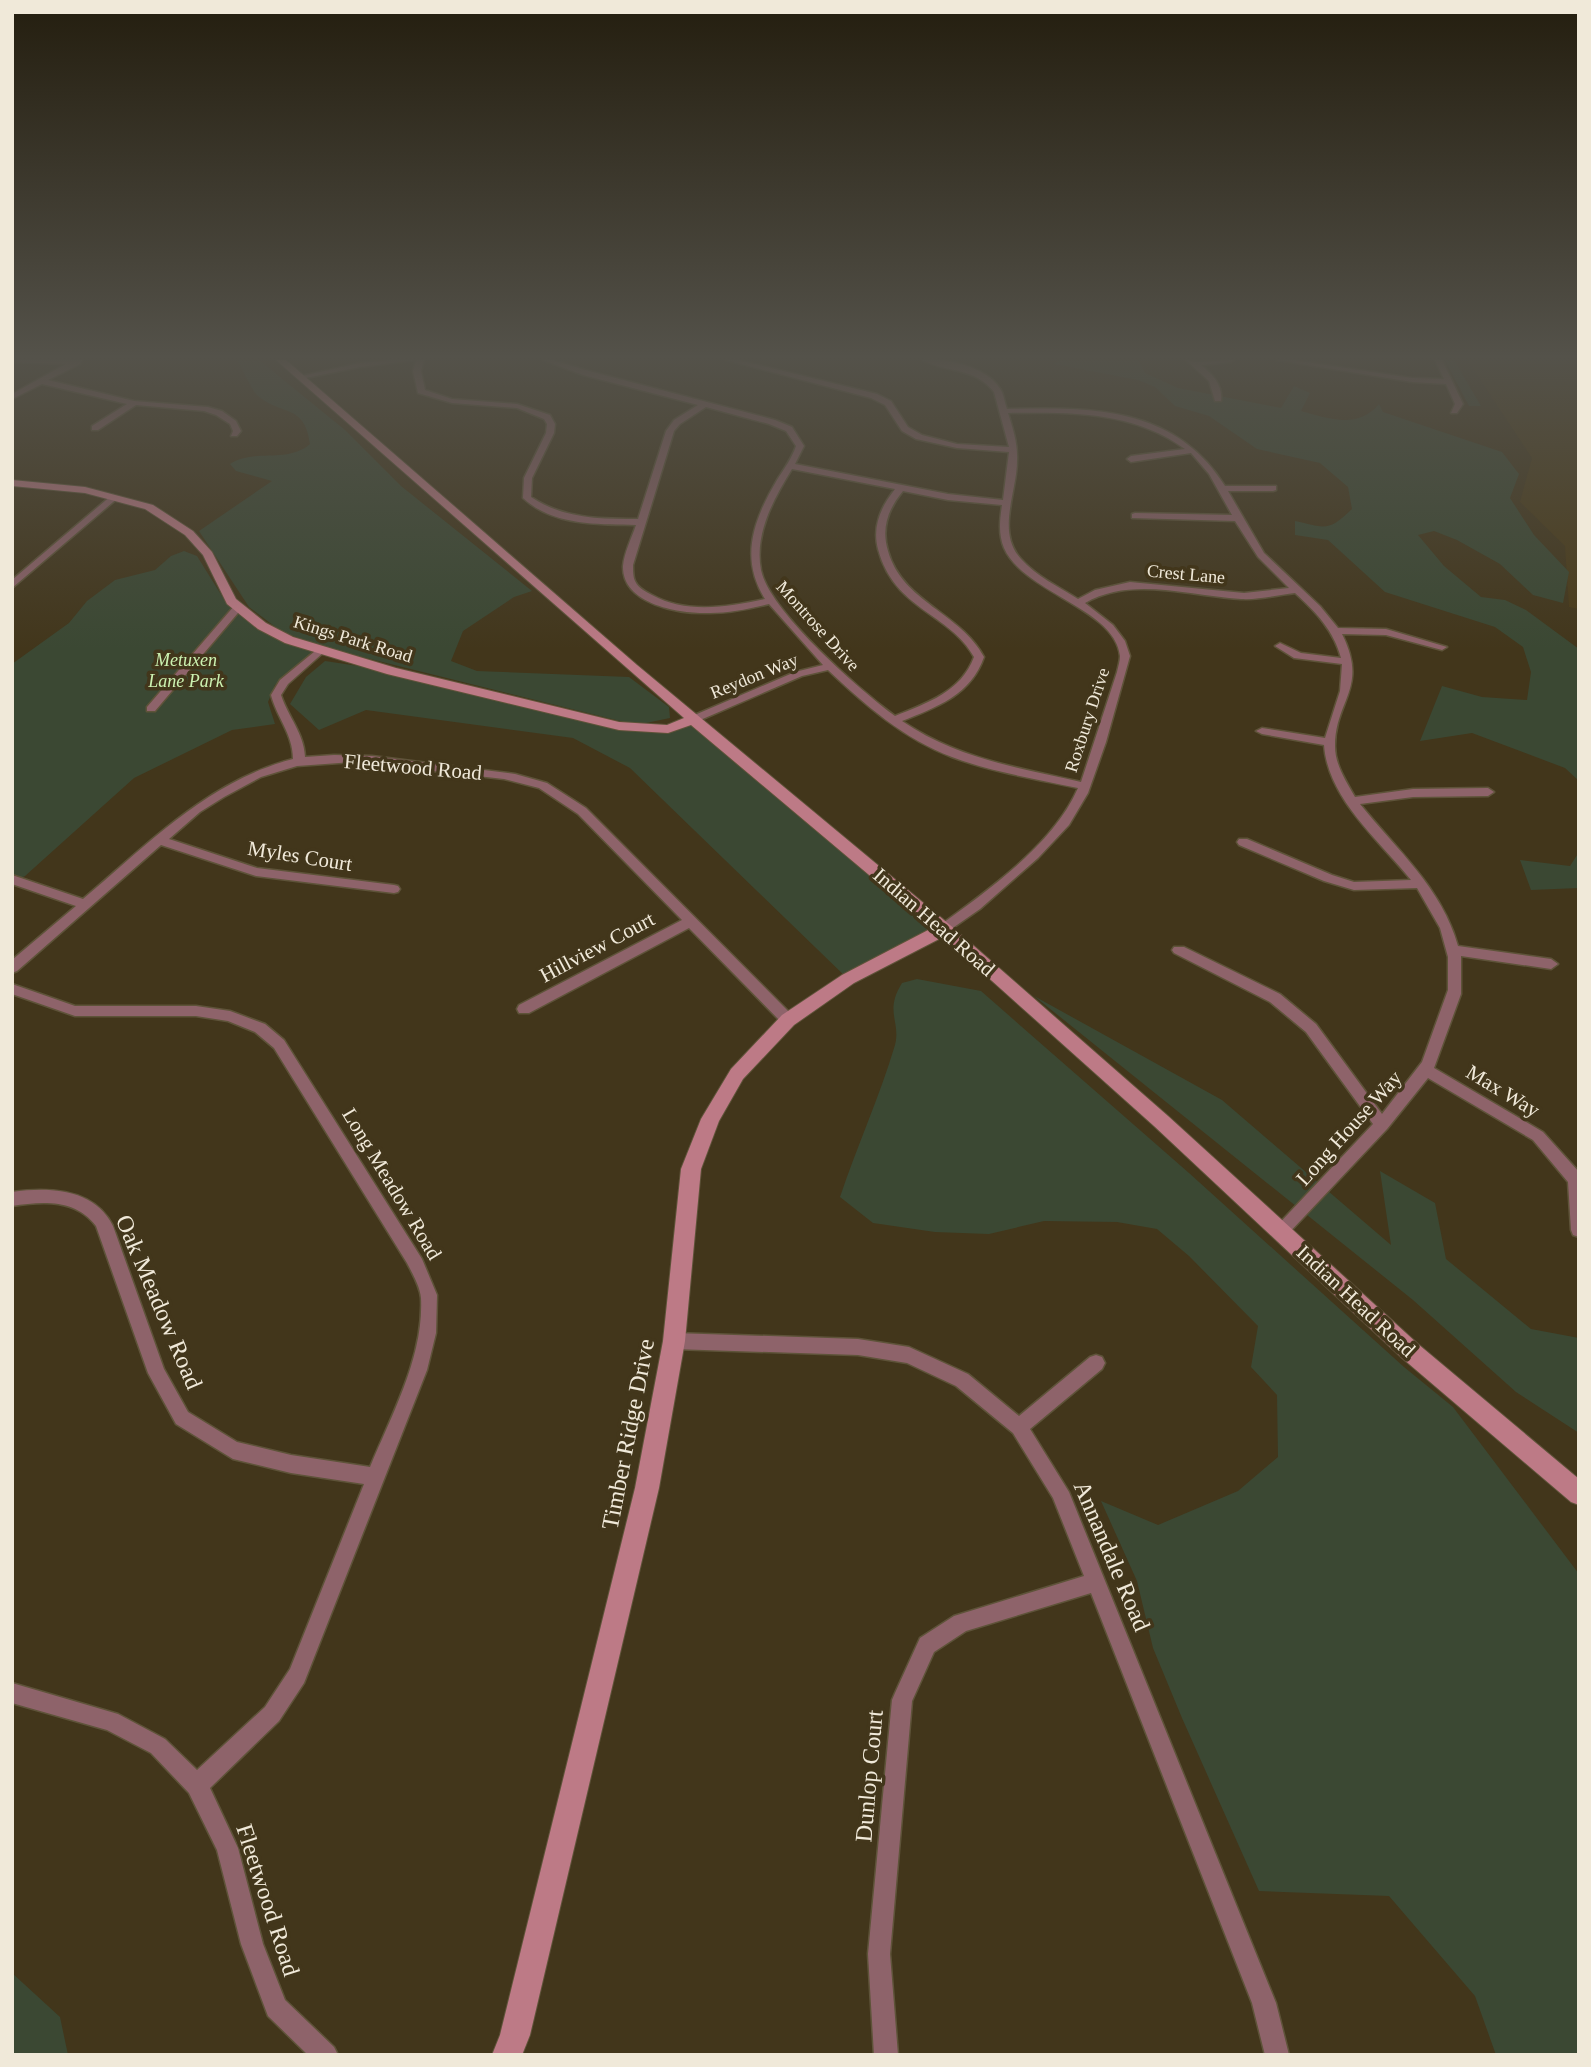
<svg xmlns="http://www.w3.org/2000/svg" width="1591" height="2067" font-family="'Times New Roman',serif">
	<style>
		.built { fill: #4a3b18 }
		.green { fill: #3b4833 }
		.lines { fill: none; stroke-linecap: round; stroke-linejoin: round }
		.street-casing { stroke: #5e5339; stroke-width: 3 }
		.secondary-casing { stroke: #5e5339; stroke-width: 2 }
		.street { fill: #8e636a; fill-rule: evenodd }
		.secondary { fill: #bd7a86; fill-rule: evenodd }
		.labels { text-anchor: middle; stroke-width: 7; stroke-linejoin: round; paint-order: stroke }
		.far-street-label { font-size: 18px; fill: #f0e9d9; stroke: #42361b }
		.far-park-label { font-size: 18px; font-style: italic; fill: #ccf2b1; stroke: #42361b }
		.street-label { font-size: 21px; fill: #f0e9d9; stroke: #42361b }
		.near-street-label { font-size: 24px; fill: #f0e9d9; stroke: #42361b }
	</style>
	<rect width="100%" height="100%" fill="#42361b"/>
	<!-- built -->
	<path class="built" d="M1467 360H1579V609L1569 607 1565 546 1520 502 1532 458Z"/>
	<!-- green -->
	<path class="green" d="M237 360H259L345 430 401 486 532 591 514 597 463 631 451 661 477 671 629 677 669 707 670 718 646 723 624 722 326 648 282 632 249 607 199 531 272 481 236 471 230 464C253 448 287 464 310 444 305 402 278 416 256 394 251 388 242 368 237 360Z
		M1059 360H1138L1145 373 1178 388 1281 408 1294 386 1310 393 1301 411C1327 418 1358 430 1379 404L1383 412 1502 452 1519 474 1510 498 1534 535 1569 572 1563 603 1533 595 1500 564 1457 540 1434 531 1418 535 1444 566 1481 597 1505 600 1526 610 1579 649V781L1565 768 1472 733 1420 741 1442 686 1482 697 1527 700 1531 672 1523 647 1495 627 1385 592 1328 540 1295 535V521C1326 528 1328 532 1352 509L1348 487 1320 463 1257 449 1209 416 1175 406 1155 387 1138 380 1054 364Z
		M1445 360H1454L1481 406H1469Z
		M184 551 197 556 225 601 256 627 314 651 275 685 268 702 275 724 232 730 134 778 25 876 12 882V664L69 623 87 601 115 580 155 570 171 556Z
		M325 661 392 671 619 726 668 729 694 719 944 929 848 979 630 768 573 738 366 710 319 730 290 704 306 677Z
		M1579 852V888L1531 890 1520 860 1570 866Z
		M917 979 981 991 1189 1173 1404 1367 1453 1407 1579 1574V2055H1496L1475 1996 1389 1896 1259 1891 1182 1718 1153 1648 1137 1581 1101 1501 1158 1525 1238 1491 1278 1457 1277 1395 1251 1367 1258 1326 1189 1256 1157 1229 1117 1222 1044 1221 989 1234 935 1232 873 1223 840 1197C857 1146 880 1096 895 1045 901 1021 884 1012 902 983Z
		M1034 996 1222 1100 1391 1245 1380 1171 1435 1203 1446 1259 1531 1329 1579 1338V1433L1516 1392 1413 1300Z
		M12 1973 60 2017 68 2055H12Z"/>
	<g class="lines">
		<!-- street casing -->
		<g class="street-casing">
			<path id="street" d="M12 360H82L80 364 48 380 134 401 208 407 222 411 236 421 241 431 237 436H231L233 431 230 424 216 415 204 411 136 405 98 430H92V426L127 404 42 384 12 399V394L66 364 12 362Z
				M392 360H416L360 367 301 379 297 377 360 363Z
				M416 360H424L421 371 425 390 452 399 517 404 550 415 555 424 554 433 532 478 531 497C564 519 600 519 638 519L666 431 674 420 698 405 583 375 543 360H552L589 371 775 420 792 427 804 446 795 464 948 494 1003 500 1009 452 957 448 916 439 902 431 885 405 871 398 726 360H738L877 394 891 401 908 427 922 435 957 444 1009 447 994 392C975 367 947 373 922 360 947 358 990 367 1002 392 1004 397 1005 404 1007 409 1091 407 1175 406 1225 486H1276V490L1273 491H1228L1264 553 1320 606 1338 628 1386 629 1447 647 1442 650 1386 635 1342 634C1369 688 1335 700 1335 746 1335 765 1346 781 1355 797L1413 789 1488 788 1494 792 1488 796 1413 797 1360 804C1397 850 1442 888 1458 946L1551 959 1558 964 1551 969 1461 956V994L1434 1068 1543 1132 1579 1172V1237L1573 1235 1571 1230 1568 1182 1533 1140 1428 1078 1387 1129 1286 1236 1280 1238 1274 1236 1272 1231 1373 1124 1306 1032 1270 1002 1174 953 1172 950 1174 947H1184L1280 994 1316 1024 1382 1114 1422 1062 1448 990V957L1440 928 1417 888 1354 890 1324 881 1239 845 1237 842 1239 839H1247L1332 875 1354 882 1411 880C1379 840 1328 799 1324 745L1262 734 1256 731 1262 728 1325 738 1340 691 1342 664 1294 658 1275 646 1280 643 1301 653 1341 658C1334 631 1316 612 1295 593 1278 595 1258 600 1241 599 1189 596 1132 576 1085 603L1113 625 1125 641 1130 656 1106 742 1088 793 1069 825 1038 858 980 909 944 934 939 932 938 929 939 926C987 891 1054 844 1078 788 1036 779 992 772 952 757 904 739 865 705 828 670L802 676 698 721H690V717L795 672 823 665 769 604C749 609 729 613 710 613 681 614 622 605 623 566 624 553 632 537 636 525 598 524 553 526 523 498L524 478 546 433 547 424 544 419 517 408 452 403 418 393 413 371ZM706 407 769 424 786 431 796 446C792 458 784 469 777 480 754 519 739 558 765 599 728 607 686 614 652 595 646 592 638 588 635 581 633 577 633 570 633 565L674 431 680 424ZM1008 413C1070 412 1133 411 1185 449L1131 456 1127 459 1131 462 1191 453 1209 474 1232 515 1135 513 1132 514V518L1235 521 1258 557 1289 588 1244 593 1130 582 1095 590 1078 599C1059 587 1036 576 1021 559 996 532 1017 492 1017 461 1018 444 1013 429 1008 413ZM792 469 895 489C881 507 872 526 878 549 894 610 950 613 974 657 961 692 927 703 895 716 861 691 769 611 761 570 754 534 774 498 792 469ZM903 491 948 500 1002 505C1000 519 998 534 1004 548 1024 593 1115 608 1120 656 1120 661 1118 667 1117 672L1081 782C1018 768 956 758 902 721 937 707 971 695 984 657 961 613 902 602 888 551 881 528 888 509 903 491Z
				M1186 360 1196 362 1234 360 1231 362 1201 365C1213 375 1223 385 1221 401H1215L1209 381Z
				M1277 360H1293L1412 378 1444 379 1435 360H1442L1463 404 1457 413H1451L1455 404 1446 384 1412 382Z
				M112 495 119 497 12 588V580Z
				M235 605 243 607 155 711H147V707Z
				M320 647 324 648V652L288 684 281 695C288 717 304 733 305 757L334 755 372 756 515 774 547 783 586 808 793 1016 795 1020 793 1024H783L689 928 529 1013H519L517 1009 519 1005 682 920 578 814 539 788 504 779 353 762 297 766 261 777 224 797 200 812 169 839 257 868 394 885 398 886 400 889 398 892 394 893 256 876 161 845 17 971 12 973V960L76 906 12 884V875L83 899C148 844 208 781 293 759 293 734 277 718 271 695L280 680Z
				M12 984 75 1006H196L230 1011 265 1024 284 1040 422 1259 437 1295 436 1333 427 1370 304 1683 279 1721 210 1788 238 1848 263 1944 285 2000 334 2047 338 2055H308L268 2016 241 1944 217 1850 189 1793 151 1753 107 1730 12 1703V1683L118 1714 165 1739 197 1770 265 1707 290 1669 364 1484 291 1473 233 1459 176 1424 148 1373 96 1226C76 1199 43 1201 12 1206V1192C49 1187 94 1188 113 1226L164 1369 188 1412 237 1442 291 1455 370 1467C392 1414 424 1356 421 1298 420 1286 412 1273 407 1263L274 1048 255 1032 228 1021 196 1016H75L12 994Z
				M674 1333 858 1339 909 1347 968 1374 1019 1416 1090 1357 1096 1355 1102 1357 1105 1363 1102 1369 1030 1429 1069 1492 1276 2003 1289 2055H1265L1252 2003 1091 1593 966 1631 934 1652 912 1701 890 1954 898 2055H874L868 1954 892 1700 895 1693 920 1638 954 1616 1084 1576 1053 1498 1013 1433 956 1386 907 1363 858 1355 674 1349 668 1347 665 1341 668 1335Z"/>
		</g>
		<!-- secondary casing -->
		<g class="secondary-casing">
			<path id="secondary" d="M276 360H286L637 665 950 925 1168 1116 1418 1344 1579 1479V1505L1571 1502 1402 1358 1154 1126 943 937 854 983 794 1025 743 1079 719 1121 701 1169 685 1341 659 1488 530 2035 522 2055H492L500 2035 635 1488 663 1341 681 1169 701 1119 731 1069 782 1015 842 975 932 928 691 725 668 733 619 730 387 674 285 643 258 629 227 604 203 555 185 535 145 509 85 493 12 486V480L85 487 153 505 193 531 212 552 236 599 266 623 293 637 396 668 619 722 667 725 684 718Z"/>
		</g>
		<!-- street -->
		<use href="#street" class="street"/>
		<!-- secondary -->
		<use href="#secondary" class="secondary"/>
	</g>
	<!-- sky -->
	<linearGradient id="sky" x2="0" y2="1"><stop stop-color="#241e0f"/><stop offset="0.55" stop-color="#54524a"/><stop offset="1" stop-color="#54524a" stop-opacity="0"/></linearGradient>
	<rect width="1591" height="649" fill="url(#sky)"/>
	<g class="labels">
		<!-- far-street labels -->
		<g class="far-street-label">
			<text transform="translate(1186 574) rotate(5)" y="6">Crest Lane</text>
			<text transform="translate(818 626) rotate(48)" y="6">Montrose Drive</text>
			<text transform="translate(353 639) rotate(17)" y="6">Kings Park Road</text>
			<text transform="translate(754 676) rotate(-22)" y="6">Reydon Way</text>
			<text transform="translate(1087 720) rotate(-72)" y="6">Roxbury Drive</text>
		</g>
		<!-- far-park labels -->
		<g class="far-park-label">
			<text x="186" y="666">Metuxen<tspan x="186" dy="21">Lane Park</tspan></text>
		</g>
		<!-- street labels -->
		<g class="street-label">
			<text transform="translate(413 767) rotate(5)" y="7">Fleetwood Road</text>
			<text transform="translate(300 856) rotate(9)" y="7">Myles Court</text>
			<text transform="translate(934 922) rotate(41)" y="7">Indian Head Road</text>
			<text transform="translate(597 947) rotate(-28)" y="7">Hillview Court</text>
			<text transform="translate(1503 1091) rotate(31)" y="7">Max Way</text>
			<text transform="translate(1349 1128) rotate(-48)" y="7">Long House Way</text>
			<text transform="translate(392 1184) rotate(59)" y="7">Long Meadow Road</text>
			<text transform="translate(1356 1301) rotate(43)" y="7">Indian Head Road</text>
		</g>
		<!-- near-street labels -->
		<g class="near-street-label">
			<text transform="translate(159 1302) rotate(67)" y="8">Oak Meadow Road</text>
			<text transform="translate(628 1434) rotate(-79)" y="8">Timber Ridge Drive</text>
			<text transform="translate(1112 1556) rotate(67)" y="8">Annandale Road</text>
			<text transform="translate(869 1776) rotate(-85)" y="8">Dunlop Court</text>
			<text transform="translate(268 1900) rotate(72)" y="8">Fleetwood Road</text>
		</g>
	</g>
	<!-- border -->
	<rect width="1591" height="2067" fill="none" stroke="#f0e9d9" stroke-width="28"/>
</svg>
